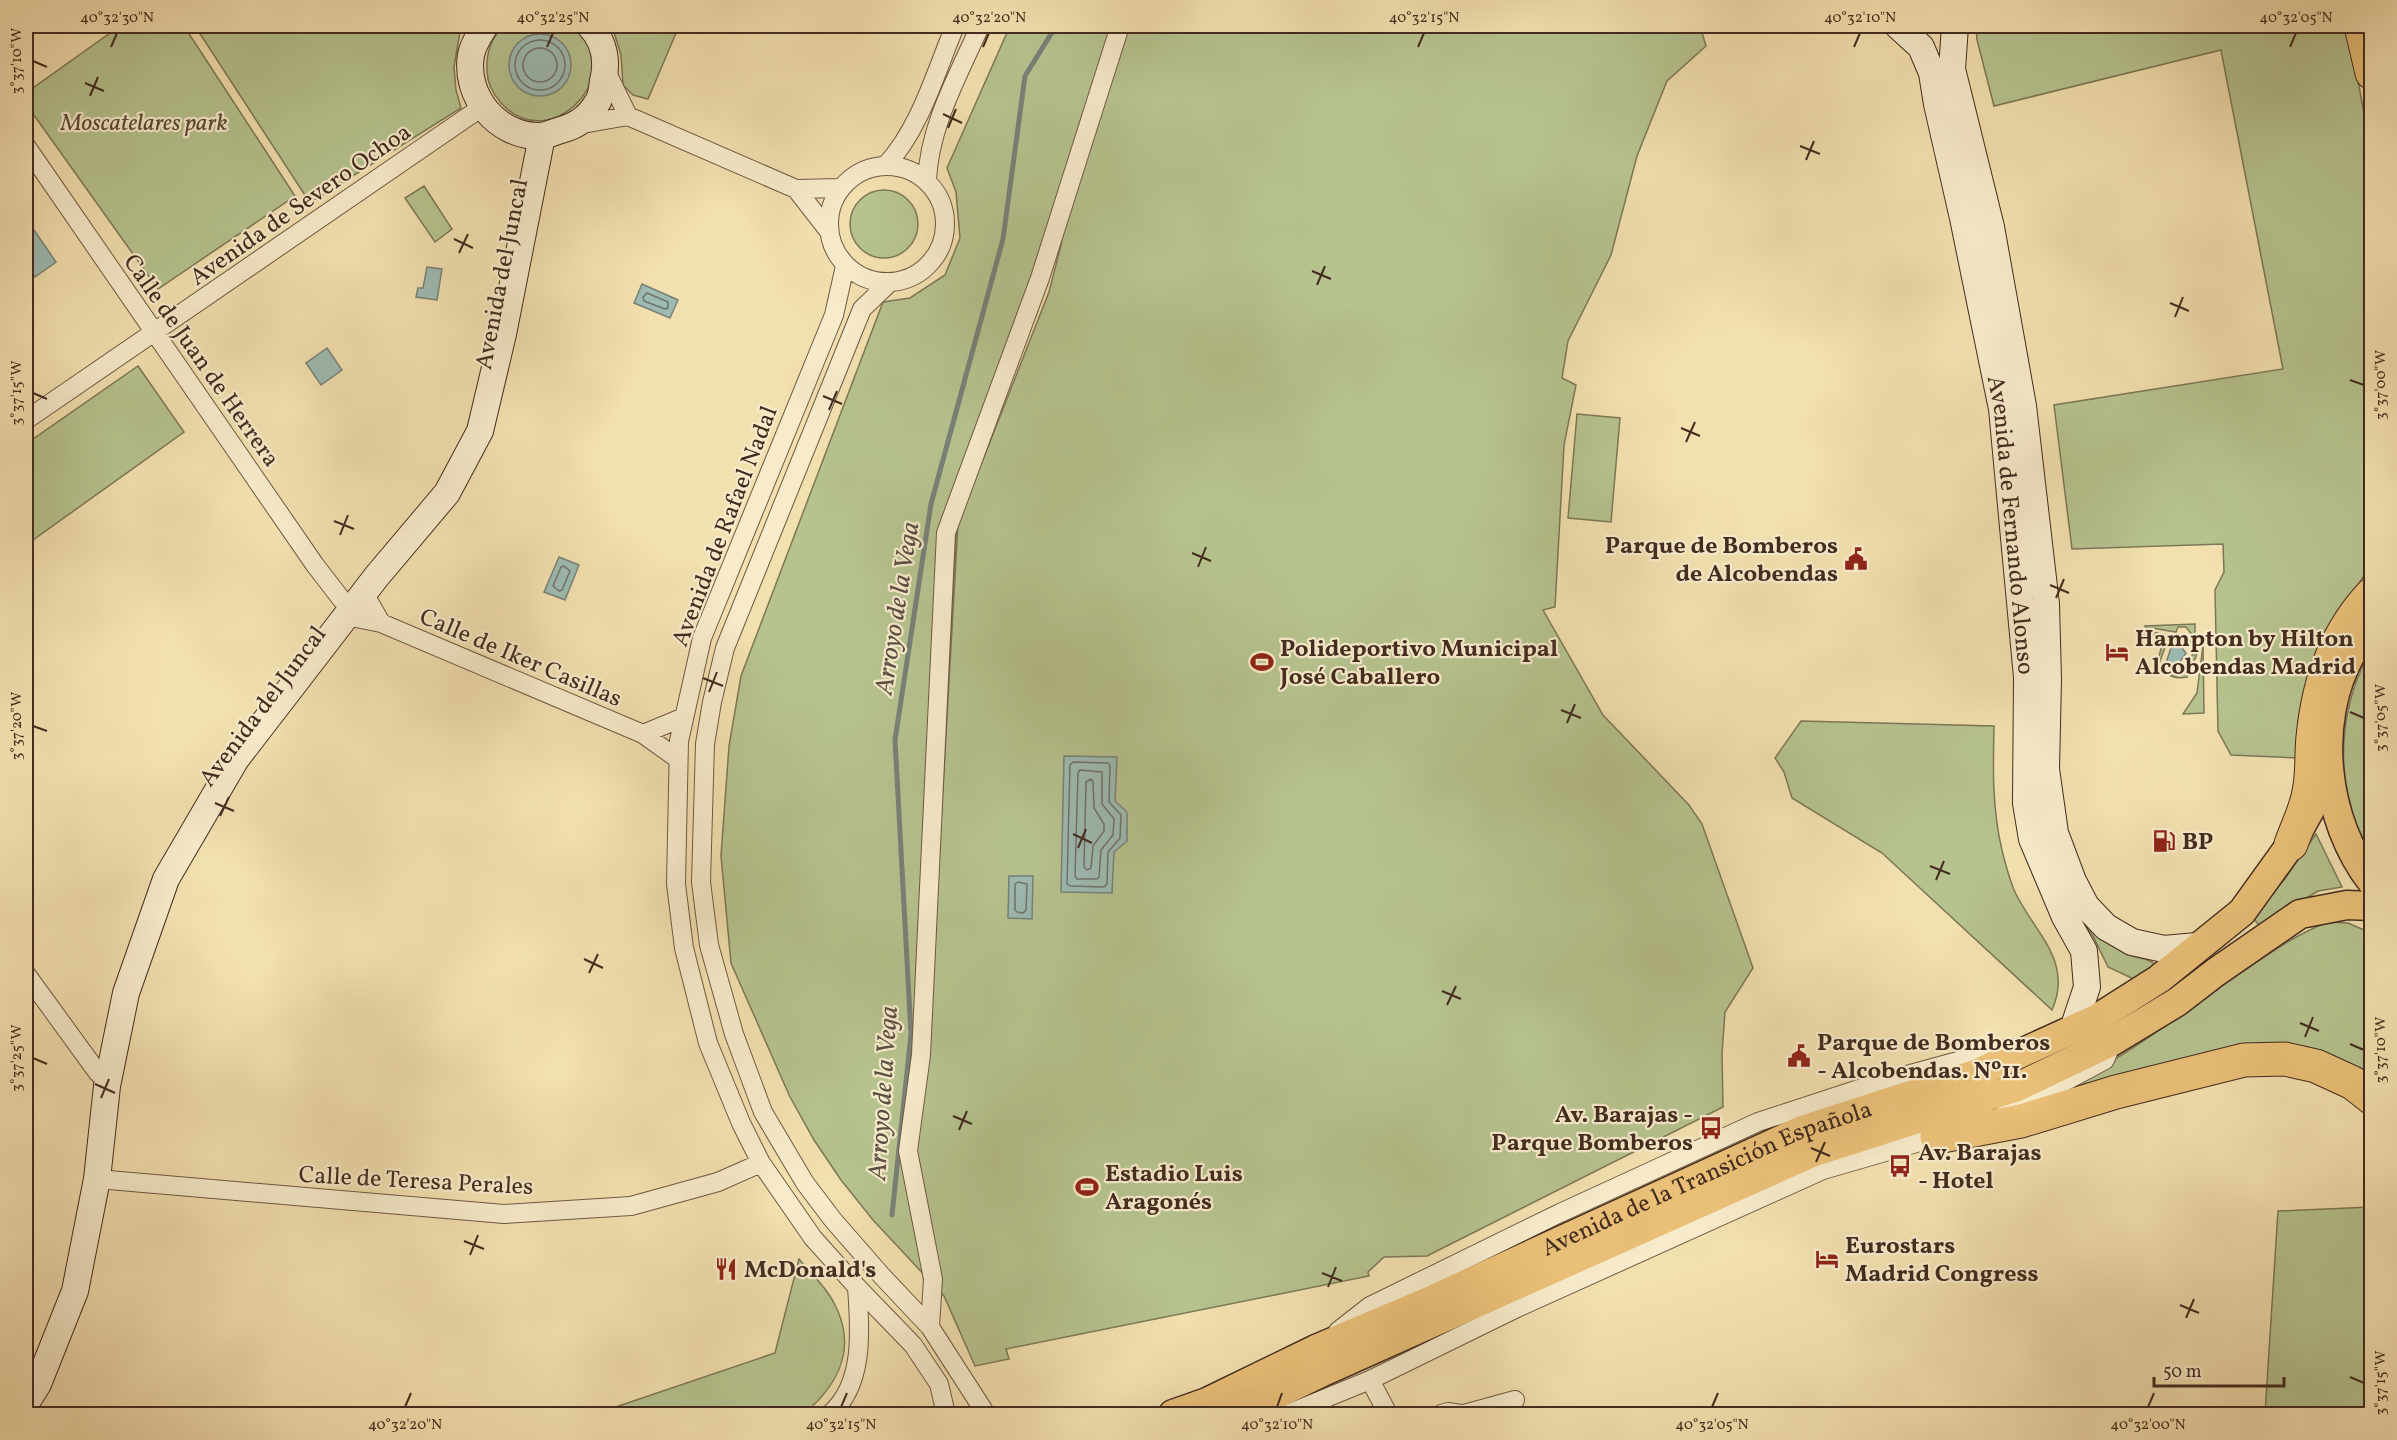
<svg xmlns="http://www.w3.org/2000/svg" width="2397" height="1440" font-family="Vollkorn,serif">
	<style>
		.green { fill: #b6c38f; stroke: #7c7757; stroke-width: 1.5; fill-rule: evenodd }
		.water { fill: #9dbbb3; stroke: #798178; stroke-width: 1.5 }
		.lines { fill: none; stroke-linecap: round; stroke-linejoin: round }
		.shore { stroke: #707369; stroke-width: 1.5 }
		.stream { stroke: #798178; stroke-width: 5 }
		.street-casing { stroke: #6f5843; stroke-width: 20 }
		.secondary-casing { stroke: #432b1f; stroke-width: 28 }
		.primary-casing { stroke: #432b1f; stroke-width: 31 }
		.highway-casing { stroke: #432b1f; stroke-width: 35 }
		.street { stroke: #f7ebcb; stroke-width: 18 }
		.secondary { stroke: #f7ebcb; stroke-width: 26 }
		.primary { stroke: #eac078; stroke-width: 28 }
		.highway { stroke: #eac078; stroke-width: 33 }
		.ticks { fill: none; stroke: #432b1f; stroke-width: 2 }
		.labels { text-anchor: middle; stroke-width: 4.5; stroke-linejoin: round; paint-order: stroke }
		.park-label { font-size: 24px; font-style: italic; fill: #5a4935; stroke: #f7ebcb }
		.street-label { font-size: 24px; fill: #432b1f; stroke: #f7ebcb }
		.poi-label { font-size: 24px; font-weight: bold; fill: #432b1f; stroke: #f7ebcb; text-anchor: start }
		.water-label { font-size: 26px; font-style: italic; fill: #5a4f44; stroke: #f7ebcb }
		.neatline { fill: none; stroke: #432b1f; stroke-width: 2 }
		.ticks-label { font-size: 15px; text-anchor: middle; fill: #432b1f }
	</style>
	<rect width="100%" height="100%" fill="#f3e0af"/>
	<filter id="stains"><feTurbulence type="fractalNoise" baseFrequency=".00333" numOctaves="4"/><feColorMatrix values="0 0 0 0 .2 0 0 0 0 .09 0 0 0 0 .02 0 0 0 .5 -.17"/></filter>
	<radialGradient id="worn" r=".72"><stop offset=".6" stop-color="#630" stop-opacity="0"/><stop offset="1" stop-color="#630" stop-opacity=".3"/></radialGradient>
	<!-- green -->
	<path class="green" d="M120 26H184L295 196 158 289 26 104V93Z
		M195 26H461L454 67 456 90 461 108 310 203Z
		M505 26H574C632 72 550 158 501 103 493 94 487 83 487 70 486 54 491 36 505 26Z
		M612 26H679L648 99 633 95 623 85 621 55Z
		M1010 26H1700L1706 46 1667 81 1637 156 1611 255 1568 341 1562 378 1576 385 1564 445 1555 607 1543 610 1603 715 1689 805 1702 824 1753 968 1725 1012 1722 1053 1723 1107 1427 1256 1384 1257 1368 1272 1369 1276 1006 1349 1009 1359 975 1366 944 1296 873 1220 841 1180 814 1140 790 1097 731 963 721 856 729 746 741 676 883 302 910 298 945 275 960 238 956 192 947 168ZM1062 241 1049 292 958 523 941 823 957 519Z
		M1976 26H2348L2372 157 2371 565 2324 637 2299 758 2231 755 2218 731 2215 590 2224 572 2223 544 2072 549 2054 405 2283 369 2221 50 1994 106 1977 40Z
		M424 186 452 229 435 242 405 198Z
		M850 224a34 34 0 1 1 68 0a34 34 0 1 1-68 0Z
		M138 366 184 432 26 545V444Z
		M1577 414 1620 418 1611 522 1568 518Z
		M2195 624V644H2189L2193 636 2186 627H2178L2176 632C2165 631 2157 627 2146 628L2145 626Z
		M2153 632 2169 636 2159 664 2168 672 2177 676 2192 655 2197 654 2187 677C2173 680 2164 674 2157 663L2163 642 2153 635 2145 637 2141 633Z
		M2203 645 2204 713 2183 714 2197 693Z
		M2371 650V856C2365 842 2356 828 2352 813 2336 759 2343 699 2371 650Z
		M1801 721 1994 726C1993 768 1992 809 2002 850 2005 863 2009 877 2014 890 2033 932 2074 960 2052 1010L1882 853 1792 798 1784 772 1775 758Z
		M2316 834 2342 887 2318 891 2260 926 2251 916 2284 880Z
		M2084 914C2096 932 2109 947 2130 955 2139 959 2149 958 2156 965L2138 981 2108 967 2093 936 2079 918Z
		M2328 922 2348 923 2371 933V1082L2345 1065 2056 1093C2114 1063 2169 1024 2222 986 2256 963 2289 937 2328 922Z
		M2371 1207V1414H2265L2278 1211Z
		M799 1259C811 1273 826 1287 834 1303 858 1348 839 1384 804 1414H595L775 1353Z"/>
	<!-- water -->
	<path class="water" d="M509 65a31 31 0 1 1 62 0a31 31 0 1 1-62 0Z
		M34 230 56 262 35 277 26 263V236Z
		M427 267 442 269 437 300 416 297 418 288H423Z
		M642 284 678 300 670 318 634 303Z
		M327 348 342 370 321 385 306 363Z
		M559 557 579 565 565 600 544 592Z
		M2174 638 2186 653 2175 669 2166 663Z
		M1064 756 1117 757 1115 801 1127 812V841L1114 852 1112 893 1061 892Z
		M1009 876H1033L1032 919 1008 918Z"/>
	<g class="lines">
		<!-- shore -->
		<path class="shore" d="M515 65a25 25 0 1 1 50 0a25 25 0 1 1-50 0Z
			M523 65a17 17 0 1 1 34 0a17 17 0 1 1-34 0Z
			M647 293 668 302V308L665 309 644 301 643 297Z
			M564 566 570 571 562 590 559 591 553 586 561 567Z
			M1073 762 1108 763 1110 765 1109 802 1121 815 1120 838 1108 852 1107 884 1104 887 1070 886 1067 884 1070 765Z
			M1080 770 1102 772V804L1114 819 1113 835 1101 850 1099 877 1097 879H1077L1075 876 1078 773Z
			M1091 779 1093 782 1094 808 1104 824V831L1093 846 1091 868 1087 870 1084 867 1086 782Z
			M1018 882 1027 884 1026 910 1023 913 1017 912 1015 910V884Z"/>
		<!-- stream -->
		<path class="stream" d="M892 1215 911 1034 895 740 931 504 1003 239 1025 76 1056 26"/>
		<!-- street casing -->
		<g class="street-casing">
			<path id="street" d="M606 71 628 116
				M577 125 628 116 796 189
				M26 146 315 565 342 600
				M886 165C920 129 936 71 955 26
				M829 224a58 58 0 1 1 116 0a58 58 0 1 1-116 0Z
				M927 181C929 126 958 76 980 26
				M828 230 796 189 841 188
				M845 266 834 315 702 638 679 741 676 884 684 948 708 1043 741 1123 761 1163 813 1238 857 1287 913 1345 939 1384 946 1414
				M889 283 862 309 725 648 712 702 705 744 701 882 709 945 734 1034 763 1112 805 1183 833 1220 881 1275 930 1327 986 1414
				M26 420 482 107
				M346 616 381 623 364 593
				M381 623 643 734
				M678 759 643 734 684 717
				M26 974 98 1073
				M2006 1110 2027 1102 2105 1060 2108 1053
				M97 1179 504 1214 631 1206 718 1182 761 1163
				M930 1327 933 1279 908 1151 921 1055 946 533 1040 278 1120 26
				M1338 1331 1370 1306 1560 1213 1758 1122 1874 1084 2002 1049 2012 1048
				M1370 1380 1388 1414
				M830 1414C865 1384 860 1329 857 1287
				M1287 1414 1370 1380 1517 1308 1823 1170 1944 1135
				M1441 1414 1448 1412 1461 1414
				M1464 1414 1515 1400"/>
		</g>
		<!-- secondary casing -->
		<g class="secondary-casing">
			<g id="secondary">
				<path d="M485 26C480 34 473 44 471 55 464 96 497 136 539 136 546 136 554 132 561 130 576 126 589 117 597 103 601 98 602 88 603 81 608 61 604 41 590 26"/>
				<path id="s1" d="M1898 26 1921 47 1932 73 1937 104 1963 218 2002 409 2027 677 2026 803 2032 839 2065 917 2084 951 2087 987 2073 1029"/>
				<path d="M1955 26 1952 69 1991 227 2023 406 2046 604 2048 679 2046 769 2055 833 2073 881 2086 906 2106 927 2132 942 2164 949 2197 946"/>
				<path d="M26 1403 38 1384 75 1291 97 1179 107 1086 126 993 166 879 236 759 377 576 447 493 480 431 503 334 542 136"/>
			</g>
		</g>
		<!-- primary casing -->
		<g class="primary-casing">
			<g id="primary">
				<path d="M2372 623C2365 633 2357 643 2351 654 2313 722 2324 821 2372 882"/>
				<path id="s2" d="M1173 1414 1207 1402 1316 1349 1427 1302 1802 1130 1975 1074 2096 1019 2159 979 2242 912 2291 844 2329 776"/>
				<path d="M1236 1414 1325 1371 1812 1153 2015 1088 2111 1042 2177 1002 2216 972 2300 914 2347 905 2372 906"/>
			</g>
		</g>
		<!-- highway casing -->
		<g class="highway-casing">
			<path id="highway" d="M2361 26 2372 73
				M2291 844C2297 827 2306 810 2309 792 2313 773 2311 756 2313 737 2318 685 2335 633 2372 594
				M1937 1137 2021 1121 2116 1092 2244 1060 2285 1059 2316 1066 2353 1083 2372 1098"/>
		</g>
		<!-- street -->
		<use href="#street" class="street"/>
		<!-- secondary -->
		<use href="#secondary" class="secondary"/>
		<!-- primary -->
		<use href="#primary" class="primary"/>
		<!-- highway -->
		<use href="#highway" class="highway"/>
	</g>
	<!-- ticks -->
	<path class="ticks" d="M111 47 117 33M547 47 553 33M983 47 989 33M1418 47 1424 33M1854 47 1860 33M2290 47 2296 33M33 61 47 67M85 83 104 91M90 96 98 77M943 114 962 123M948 128 956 109M1800 146 1820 154M1806 160 1814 141M454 239 473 248M459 253 468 234M1312 271 1331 279M1317 285 1325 266M2170 303 2189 311M2175 317 2183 297M2350 380 2364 385M33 393 47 399M823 396 842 404M829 410 837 391M1681 428 1700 436M1686 442 1695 422M334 521 354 529M340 535 348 515M1192 553 1211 561M1198 567 1206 547M2050 585 2069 593M2056 598 2064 579M703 678 723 686M709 692 717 672M1561 710 1581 718M2350 712 2364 718M1567 723 1575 704M33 726 47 731M215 803 234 811M220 816 229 797M1073 834 1092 843M1078 848 1086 829M1930 866 1950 874M1936 880 1944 861M584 959 603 968M589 973 598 954M1442 991 1461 999M1447 1005 1456 986M2300 1023 2319 1031M2305 1037 2313 1017M2350 1044 2364 1050M33 1058 47 1064M95 1084 115 1093M101 1098 109 1079M953 1116 972 1124M959 1130 967 1111M1811 1148 1830 1156M1816 1162 1825 1142M464 1241 484 1249M470 1255 478 1235M1322 1273 1342 1281M1328 1287 1336 1267M2180 1305 2199 1313M2186 1318 2194 1299M2350 1377 2364 1383M405 1407 411 1393M841 1407 847 1393M1277 1407 1282 1393M1712 1407 1718 1393M2148 1407 2154 1393"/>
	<!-- icons -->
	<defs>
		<g id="civic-bare" transform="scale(1.8)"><path d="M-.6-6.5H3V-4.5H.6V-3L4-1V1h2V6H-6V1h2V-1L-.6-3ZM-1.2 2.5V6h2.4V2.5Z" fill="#8f2418" stroke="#f7ebcb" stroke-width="2.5" paint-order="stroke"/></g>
		<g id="hotel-bare" transform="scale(1.8)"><path d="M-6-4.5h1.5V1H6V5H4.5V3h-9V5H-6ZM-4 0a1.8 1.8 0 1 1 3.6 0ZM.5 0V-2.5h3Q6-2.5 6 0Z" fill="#8f2418" stroke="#f7ebcb" stroke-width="2.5" paint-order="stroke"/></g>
		<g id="stadium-bare" transform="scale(1.8)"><path d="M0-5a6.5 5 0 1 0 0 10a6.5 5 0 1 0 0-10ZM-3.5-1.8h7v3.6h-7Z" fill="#8f2418" stroke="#f7ebcb" stroke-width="2.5" paint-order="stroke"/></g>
		<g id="fuel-bare" transform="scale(1.8)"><path d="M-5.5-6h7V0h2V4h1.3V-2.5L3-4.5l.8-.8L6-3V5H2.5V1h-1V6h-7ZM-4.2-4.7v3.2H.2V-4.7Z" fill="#8f2418" stroke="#f7ebcb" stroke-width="2.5" paint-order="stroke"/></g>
		<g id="bus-bare" transform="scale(1.8)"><path d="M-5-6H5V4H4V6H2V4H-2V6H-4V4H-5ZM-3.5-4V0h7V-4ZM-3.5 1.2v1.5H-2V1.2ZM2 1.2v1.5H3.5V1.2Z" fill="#8f2418" stroke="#f7ebcb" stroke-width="2.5" paint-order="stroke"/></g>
		<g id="restaurant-bare" transform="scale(1.8)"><path d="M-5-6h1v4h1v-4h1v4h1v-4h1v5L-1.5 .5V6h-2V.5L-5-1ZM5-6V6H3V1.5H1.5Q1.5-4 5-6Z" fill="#8f2418" stroke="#f7ebcb" stroke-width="2.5" paint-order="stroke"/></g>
	</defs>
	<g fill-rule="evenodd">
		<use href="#civic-bare" x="1856" y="559"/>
		<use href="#hotel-bare" x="2117" y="652"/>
		<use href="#stadium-bare" x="1262" y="662"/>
		<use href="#fuel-bare" x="2164" y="841"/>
		<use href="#civic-bare" x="1799" y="1056"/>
		<use href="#bus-bare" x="1711" y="1128"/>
		<use href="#bus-bare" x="1900" y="1166"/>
		<use href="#stadium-bare" x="1087" y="1187"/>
		<use href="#hotel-bare" x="1827" y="1259"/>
		<use href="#restaurant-bare" x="726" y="1269"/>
	</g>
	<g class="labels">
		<!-- park labels -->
		<g class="park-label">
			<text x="144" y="130">Moscatelares park</text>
		</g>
		<!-- street labels -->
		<g class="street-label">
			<text transform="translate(300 204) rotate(-35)" y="8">Avenida de Severo Ochoa</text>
			<text transform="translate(501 274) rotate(-79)" y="8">Avenida del Juncal</text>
			<text transform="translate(202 360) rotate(55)" y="8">Calle de Juan de Herrera</text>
			<text dy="8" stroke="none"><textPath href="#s1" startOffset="519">Avenida de Fernando Alonso</textPath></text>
			<text transform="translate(724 526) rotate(-69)" y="8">Avenida de Rafael Nadal</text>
			<text transform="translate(521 657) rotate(23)" y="8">Calle de Iker Casillas</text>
			<text transform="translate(262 706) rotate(-53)" y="8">Avenida del Juncal</text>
			<text dy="8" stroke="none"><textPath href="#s2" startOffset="584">Avenida de la Transición Española</textPath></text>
			<text transform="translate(416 1180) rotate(3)" y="8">Calle de Teresa Perales</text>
		</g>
		<!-- poi labels -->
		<g class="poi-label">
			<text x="1838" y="553" text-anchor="end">Parque de Bomberos<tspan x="1838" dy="28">de Alcobendas</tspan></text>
			<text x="2135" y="646">Hampton by Hilton<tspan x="2135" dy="28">Alcobendas Madrid</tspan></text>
			<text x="1280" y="656">Polideportivo Municipal<tspan x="1280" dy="28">José Caballero</tspan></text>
			<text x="2182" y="849">BP</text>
			<text x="1817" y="1050">Parque de Bomberos<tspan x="1817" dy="28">- Alcobendas. Nº11.</tspan></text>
			<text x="1693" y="1122" text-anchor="end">Av. Barajas -<tspan x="1693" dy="28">Parque Bomberos</tspan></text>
			<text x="1918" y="1160">Av. Barajas<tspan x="1918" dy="28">- Hotel</tspan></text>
			<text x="1105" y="1181">Estadio Luis<tspan x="1105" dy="28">Aragonés</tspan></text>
			<text x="1845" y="1253">Eurostars<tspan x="1845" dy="28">Madrid Congress</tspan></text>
			<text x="744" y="1277">McDonald's</text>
		</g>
		<!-- water labels -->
		<g class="water-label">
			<text transform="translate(896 608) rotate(-81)" y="9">Arroyo de la Vega</text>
			<text transform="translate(882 1093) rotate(-86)" y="9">Arroyo de la Vega</text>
		</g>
	</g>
	<!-- margin -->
	<rect width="2397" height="1440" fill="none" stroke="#f3e0af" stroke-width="66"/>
	<!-- scale -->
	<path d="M2154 1377v9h130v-9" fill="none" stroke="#432b1f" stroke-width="3"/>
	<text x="2163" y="1377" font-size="18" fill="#432b1f" stroke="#f7ebcb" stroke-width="4.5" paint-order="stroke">50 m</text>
	<rect x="33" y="33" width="2331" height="1374" class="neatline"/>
	<g class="ticks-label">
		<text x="117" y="22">40°32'30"N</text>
		<text x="553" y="22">40°32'25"N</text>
		<text x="989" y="22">40°32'20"N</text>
		<text x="1424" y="22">40°32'15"N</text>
		<text x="1860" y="22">40°32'10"N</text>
		<text x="2296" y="22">40°32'05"N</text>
		<text transform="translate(16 61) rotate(-90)" y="5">3°37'10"W</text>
		<text transform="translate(2380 385) rotate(-90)" y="5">3°37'00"W</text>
		<text transform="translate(16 393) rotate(-90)" y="5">3°37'15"W</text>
		<text transform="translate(2380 718) rotate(-90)" y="5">3°37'05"W</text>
		<text transform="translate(16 726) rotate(-90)" y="5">3°37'20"W</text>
		<text transform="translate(2380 1050) rotate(-90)" y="5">3°37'10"W</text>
		<text transform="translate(16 1058) rotate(-90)" y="5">3°37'25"W</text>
		<text transform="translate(2380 1383) rotate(-90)" y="5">3°37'15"W</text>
		<text x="405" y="1429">40°32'20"N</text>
		<text x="841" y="1429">40°32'15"N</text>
		<text x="1277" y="1429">40°32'10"N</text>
		<text x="1712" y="1429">40°32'05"N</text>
		<text x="2148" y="1429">40°32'00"N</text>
	</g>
	<rect width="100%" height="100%" filter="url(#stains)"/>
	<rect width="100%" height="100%" fill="url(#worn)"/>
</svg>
